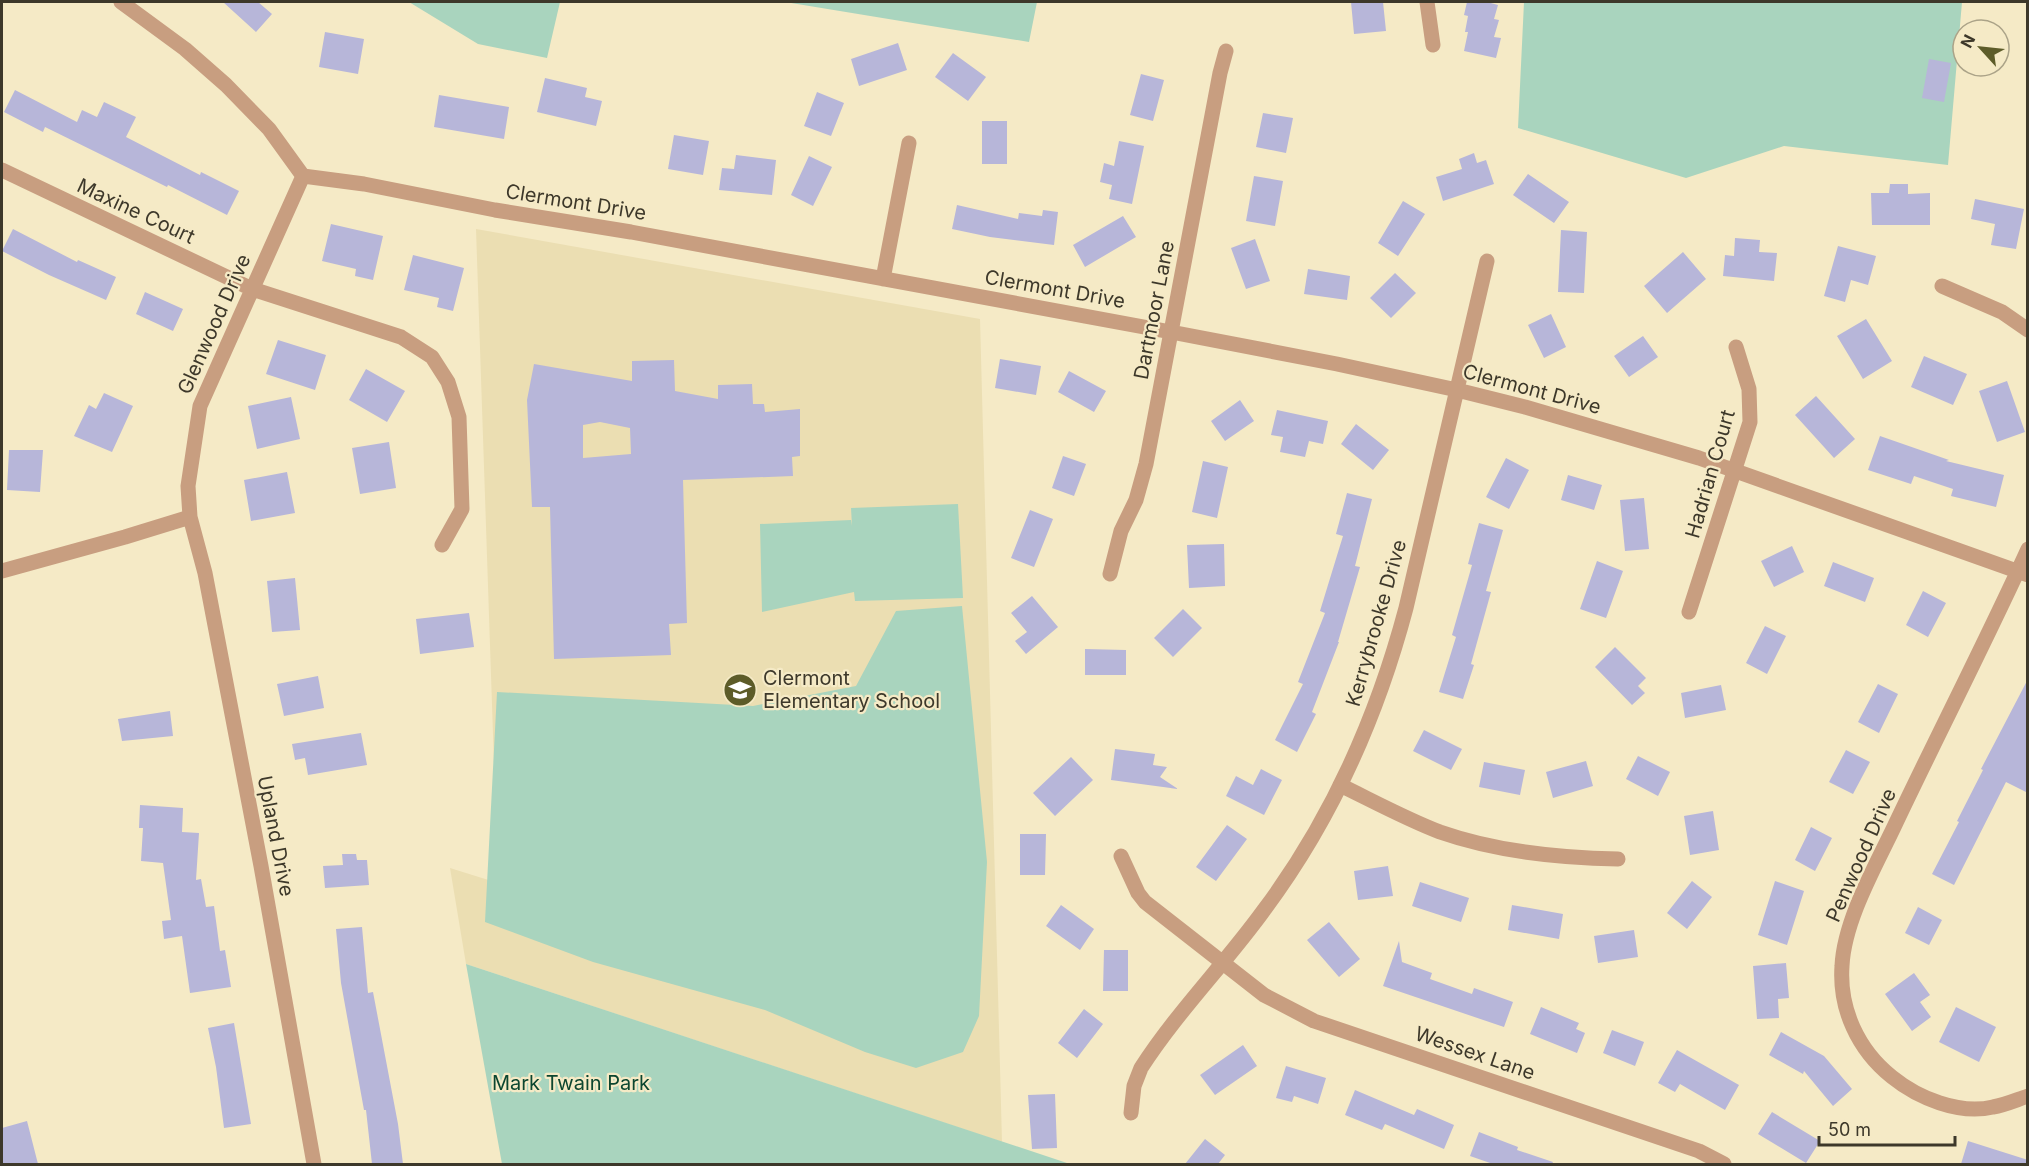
<svg xmlns="http://www.w3.org/2000/svg" width="2029" height="1166" font-family="Inter,sans-serif">
	<style>
		.built { fill: #ebdeb2 }
		.green { fill: #a9d4be }
		.building { fill: #b7b6d9; fill-rule: evenodd }
		.lines { fill: none; stroke-linecap: round; stroke-linejoin: round }
		.minor { stroke: #c89e80; stroke-width: 15 }
		.labels { text-anchor: middle; stroke-width: 4.5; stroke-linejoin: round; paint-order: stroke }
		.street-label { font-size: 20px; fill: #3d382a; stroke: #f5eac6 }
		.poi-label { font-size: 20px; fill: #3d382a; stroke: #f5eac6; text-anchor: start }
		.park-label { font-size: 20px; fill: #0c4630; stroke: #f5eac6 }
	</style>
	<rect width="100%" height="100%" fill="#f5eac6"/>
	<!-- built -->
	<path class="built" d="M476 229 980 319 1002 1142 466 964 450 868 498 883Z"/>
	<!-- green -->
	<path class="green" d="M409 2H560L547 58 478 44Z
		M785 2H1037L1029 42Z
		M1524 2H1962L1948 165 1784 146 1686 178 1518 128Z
		M958 504 963 598 855 601 854 592 762 612 760 524 851 520 852 526 851 508Z
		M962 606 987 862 979 1016 963 1052 916 1068 865 1052 765 1010 593 962 485 922 497 692 753 706 856 686 896 611Z
		M466 964 1070 1164H502Z"/>
	<!-- building -->
	<path class="building" d="M223 2H258L272 14 256 32Z
		M1351 2H1383L1386 31 1354 34Z
		M1467 2H1487L1498 5 1494 19 1499 20 1494 37 1501 38 1496 58 1464 51 1468 32H1465L1468 16 1464 15Z
		M325 32 364 39 358 74 319 67Z
		M898 43 907 70 859 86 851 59Z
		M953 53 986 77 968 101 935 77Z
		M1929 59 1951 63 1944 102 1922 98Z
		M1141 74 1164 80 1153 121 1130 115Z
		M545 78 587 88 585 97 602 101 596 126 537 112Z
		M15 90 77 122 82 110 97 117 104 102 136 117 126 137 200 175 201 172 239 191 227 215 168 185 167 187 45 127 43 132 4 112Z
		M817 92 844 103 831 136 804 126Z
		M439 95 509 107 504 139 434 127Z
		M1263 113 1293 118 1286 153 1256 147Z
		M982 121H1007V164H982Z
		M674 135 709 141 703 175 668 169Z
		M1119 141 1144 146 1132 204 1109 199 1112 185 1100 182 1104 163 1114 166Z
		M1474 153 1477 163 1486 160 1494 184 1443 201 1436 177 1462 169 1459 159Z
		M736 155 776 160 772 195 719 190 722 168 734 169Z
		M809 156 832 167 813 206 791 195Z
		M1528 174 1569 202 1554 223 1513 195Z
		M1254 176 1283 181 1275 226 1246 221Z
		M1890 184H1908V194L1930 193V225H1872L1871 193H1889Z
		M1975 199 2024 209 2016 249 1991 245 1995 224 1971 219Z
		M1403 201 1425 214 1398 256 1378 243Z
		M957 205 1018 219 1019 213 1042 216 1043 210 1058 212 1054 245 990 237 952 229Z
		M1123 216 1136 237 1085 267 1073 245Z
		M331 224 383 236 373 280 355 276 356 269 322 261Z
		M13 229 77 262 78 260 116 277 106 300 49 275 2 251Z
		M1561 230 1587 232 1584 293 1558 292Z
		M1735 238 1760 240 1759 252 1777 253 1774 281 1723 276 1725 255 1734 256Z
		M1255 239 1270 281 1246 289 1231 248Z
		M1838 246 1876 256 1868 285 1851 280 1845 302 1824 296Z
		M1683 252 1706 279 1667 313 1644 286Z
		M413 255 464 268 453 311 437 307 439 298 404 290Z
		M1308 269 1350 276 1347 300 1304 294Z
		M1395 273 1416 293 1391 318 1370 298Z
		M145 292 183 309 173 331 136 314Z
		M1551 314 1566 347 1544 358 1528 325Z
		M1866 319 1892 361 1863 379 1837 336Z
		M1643 336 1658 357 1629 377 1614 356Z
		M278 340 326 355 315 390 266 374Z
		M1924 356 1967 374 1953 405 1911 387Z
		M1000 359 1041 366 1036 395 995 388Z
		M674 360 675 391 718 399V385L752 384 753 404H764L765 412 800 409V456L792 457 793 476 683 480 687 623 669 624 671 655 554 659 550 507H532L527 400 534 364 632 381V361ZM600 422 630 428 631 454 583 458V425Z
		M366 369 405 391 387 422 349 400Z
		M1069 371 1106 391 1094 412 1058 392Z
		M2007 381 2025 432 1997 442 1979 391Z
		M104 393 133 406 112 452 74 436 89 405 96 409Z
		M1816 396 1855 439 1834 458 1795 415Z
		M291 397 300 439 257 449 248 406Z
		M1240 400 1254 421 1225 441 1211 421Z
		M1277 410 1328 421 1323 444 1309 441 1305 457 1280 452 1283 437 1271 435Z
		M1356 424 1389 450 1373 470 1341 444Z
		M1880 436 1949 460 1946 461 2004 475 1996 507 1951 496 1953 489 1914 476 1911 484 1868 470Z
		M389 442 396 488 360 494 352 448Z
		M9 450H43L40 492 7 490Z
		M1063 456 1086 464 1074 496 1052 488Z
		M1506 458 1529 470 1509 509 1486 497Z
		M1203 461 1228 467 1217 518 1192 512Z
		M287 472 295 513 251 521 244 480Z
		M1568 475 1602 485 1594 510 1561 500Z
		M1347 493 1372 499 1355 566 1360 567 1338 642H1339L1312 712 1316 714 1297 752 1275 740 1303 684 1298 682 1325 613 1320 611 1343 536 1336 534Z
		M1644 498 1649 549 1625 551 1620 500Z
		M1030 510 1053 519 1034 567 1011 558Z
		M1479 523 1503 530 1486 591 1491 592 1471 664 1474 665 1463 699 1439 692 1456 637 1452 635 1472 565 1468 564Z
		M1224 544 1225 586 1189 588 1187 545Z
		M1792 546 1804 572 1774 587 1761 561Z
		M1597 561 1623 571 1606 618 1580 609Z
		M1833 562 1874 578 1865 602 1824 586Z
		M295 578 300 630 272 632 267 581Z
		M1923 591 1946 603 1928 637 1906 625Z
		M1032 596 1058 627 1026 654 1015 641 1027 632 1011 613Z
		M1183 609 1202 628 1173 657 1154 638Z
		M469 613 474 647 420 654 416 619Z
		M1765 626 1786 636 1767 674 1746 663Z
		M1615 647 1646 678 1638 686 1645 693 1632 705 1595 667Z
		M1085 649 1126 650V675H1085Z
		M318 676 324 708 284 716 277 684Z
		M2028 679V793L2006 782 1954 885 1932 874 1959 822 1957 821 1983 770 1981 769Z
		M1878 684 1898 694 1879 733 1858 722Z
		M1721 685 1726 710 1685 718 1681 693Z
		M170 711 173 736 122 741 118 719Z
		M1424 730 1462 749 1451 770 1413 751Z
		M361 733 367 765 308 775 305 758 295 760 292 744Z
		M1115 749 1155 754 1153 765 1167 767 1160 777 1178 789 1111 780Z
		M1846 750 1870 762 1853 794 1829 782Z
		M1638 756 1670 772 1658 796 1626 779Z
		M1071 757 1093 780 1055 816 1033 793Z
		M1586 761 1593 786 1553 798 1546 772Z
		M1484 762 1525 770 1520 795 1479 787Z
		M1261 769 1282 780 1264 815 1226 796 1236 776 1253 785Z
		M140 805 183 808 182 832 199 833 196 880 201 879 206 907 214 906 220 951 225 950 231 987 190 993 182 936 164 939 162 921 171 920 163 863 141 861 143 828H139Z
		M1713 811 1719 850 1690 855 1684 816Z
		M1227 825 1247 839 1216 881 1196 867Z
		M1811 827 1832 838 1815 871 1795 860Z
		M1020 834H1046L1045 875H1020Z
		M342 854H356L357 860H367L369 885 325 888 323 866 343 865Z
		M1388 866 1393 896 1358 900 1354 871Z
		M1692 881 1712 897 1687 929 1667 913Z
		M1775 881 1804 891 1787 945 1758 935Z
		M1420 882 1469 898 1461 922 1412 906Z
		M1061 905 1094 929 1080 950 1046 926Z
		M1512 905 1563 914 1559 939 1508 930Z
		M1918 907 1942 920 1929 945 1905 933Z
		M1329 922 1360 959 1339 977 1307 940Z
		M362 927 368 993 373 992 398 1124 403 1164H372L366 1110H364L341 983 336 929Z
		M1634 930 1638 957 1598 963 1594 936Z
		M1399 941 1402 962 1432 973 1430 979 1472 994 1474 988 1513 1002 1504 1027 1383 986Z
		M1104 950H1128V991H1103Z
		M1786 963 1789 998 1778 999 1779 1018 1757 1019 1753 966Z
		M1914 973 1930 995 1920 1002 1931 1017 1912 1031 1885 994Z
		M1541 1007 1579 1023 1576 1029 1585 1033 1577 1053 1530 1034Z
		M1956 1007 1996 1027 1979 1062 1939 1042Z
		M1084 1009 1103 1024 1077 1058 1058 1043Z
		M234 1023 251 1124 224 1128 216 1067 208 1028Z
		M1612 1030 1644 1042 1635 1066 1603 1053Z
		M1781 1032 1824 1056 1852 1089 1833 1106 1804 1071 1803 1074 1769 1055Z
		M1243 1045 1257 1066 1215 1095 1200 1075Z
		M1677 1050 1739 1085 1725 1110 1680 1084 1675 1092 1658 1083Z
		M1286 1066 1326 1078 1318 1104 1294 1096 1292 1102 1276 1098Z
		M1355 1090 1414 1115 1417 1109 1454 1125 1444 1149 1385 1124 1382 1130 1345 1115Z
		M1055 1094 1057 1148 1032 1149 1028 1095Z
		M1772 1112 1820 1141 1806 1163 1758 1134Z
		M27 1121 38 1164H2V1128Z
		M1479 1132 1518 1147 1517 1150 1553 1162 1552 1164H1493L1470 1156Z
		M1205 1139 1225 1155 1218 1164H1185Z
		M1968 1141 2028 1160V1164H1961Z"/>
	<g class="lines">
		<!-- minor -->
		<path class="minor" d="M121 2 185 49 226 85 269 129 303 176 364 184 495 210 631 232 1171 332 1337 364 1457 390 1525 407 1699 458 2028 575
			M1427 2 1433 45
			M2 170 252 289 401 337 432 357 448 382 459 417 462 509 442 545
			M303 176 200 406 188 486 190 517 205 573 261 866 314 1164
			M883 279 909 143
			M1942 286 2002 312 2028 330
			M2028 549C1985 643 1938 734 1894 827 1875 867 1844 921 1842 966 1839 1009 1858 1050 1892 1077 1918 1098 1959 1115 1993 1107 2005 1105 2016 1100 2028 1096
			M2 571 125 537 190 517
			M1110 574 1121 531 1136 500 1146 464 1220 73 1226 51
			M1689 612 1750 422 1749 389 1736 347
			M1340 785C1373 801 1406 819 1440 832 1497 852 1558 858 1618 859
			M1121 856 1138 893 1145 902 1264 995 1314 1021 1699 1151 1724 1164
			M1131 1113 1134 1086 1141 1068C1177 1012 1225 964 1264 910 1332 819 1377 717 1406 608L1487 261"/>
	</g>
	<!-- icons -->
	<defs>
		<g id="school-disc" transform="scale(1.725)"><circle r="9.5" fill="#5d5c29" stroke="#f5eac6"/><path d="M0-5L7-2L0 1L-7-2ZM-4 1L0 2.5L4 1V4Q0 6-4 4Z" fill="#fff"/></g>
	</defs>
	<g fill-rule="evenodd">
		<use href="#school-disc" x="740" y="690"/>
	</g>
	<g class="labels">
		<!-- street labels -->
		<g class="street-label">
			<text transform="translate(576 202) rotate(9)" y="7">Clermont Drive</text>
			<text transform="translate(136 211) rotate(25)" y="7">Maxine Court</text>
			<text transform="translate(1055 289) rotate(10)" y="7">Clermont Drive</text>
			<text transform="translate(1154 310) rotate(-79)" y="7">Dartmoor Lane</text>
			<text transform="translate(214 324) rotate(-66)" y="7">Glenwood Drive</text>
			<text transform="translate(1532 389) rotate(15)" y="7">Clermont Drive</text>
			<text transform="translate(1710 474) rotate(-74)" y="7">Hadrian Court</text>
			<text transform="translate(1376 623) rotate(-74)" y="7">Kerrybrooke Drive</text>
			<text transform="translate(276 836) rotate(79)" y="7">Upland Drive</text>
			<text transform="translate(1861 855) rotate(-66)" y="7">Penwood Drive</text>
			<text transform="translate(1475 1053) rotate(19)" y="7">Wessex Lane</text>
		</g>
		<!-- poi labels -->
		<g class="poi-label">
			<text x="763" y="685">Clermont<tspan x="763" dy="23">Elementary School</tspan></text>
		</g>
		<!-- park labels -->
		<g class="park-label">
			<text x="571" y="1090">Mark Twain Park</text>
		</g>
	</g>
	<!-- border -->
	<rect width="2029" height="1166" fill="none" stroke="#3d382a" stroke-width="6"/>
	<!-- north arrow -->
	<g transform="translate(1981 48) rotate(297)"><circle r="28" fill="#f5eac6" stroke="#aba388" stroke-width="1.5"/>
	<path d="M0-4.5L10 22L0 15L-10 22Z" fill="#5d5c29"/>
	<text y="-9" font-size="16" font-weight="bold" text-anchor="middle" fill="#3d382a">N</text>
	</g>
	<!-- scale -->
	<path d="M1819 1136v9h136v-9" fill="none" stroke="#3d382a" stroke-width="3"/>
	<text x="1828" y="1136" font-size="18" fill="#3d382a" stroke="#f5eac6" stroke-width="4.5" paint-order="stroke">50 m</text>
</svg>
